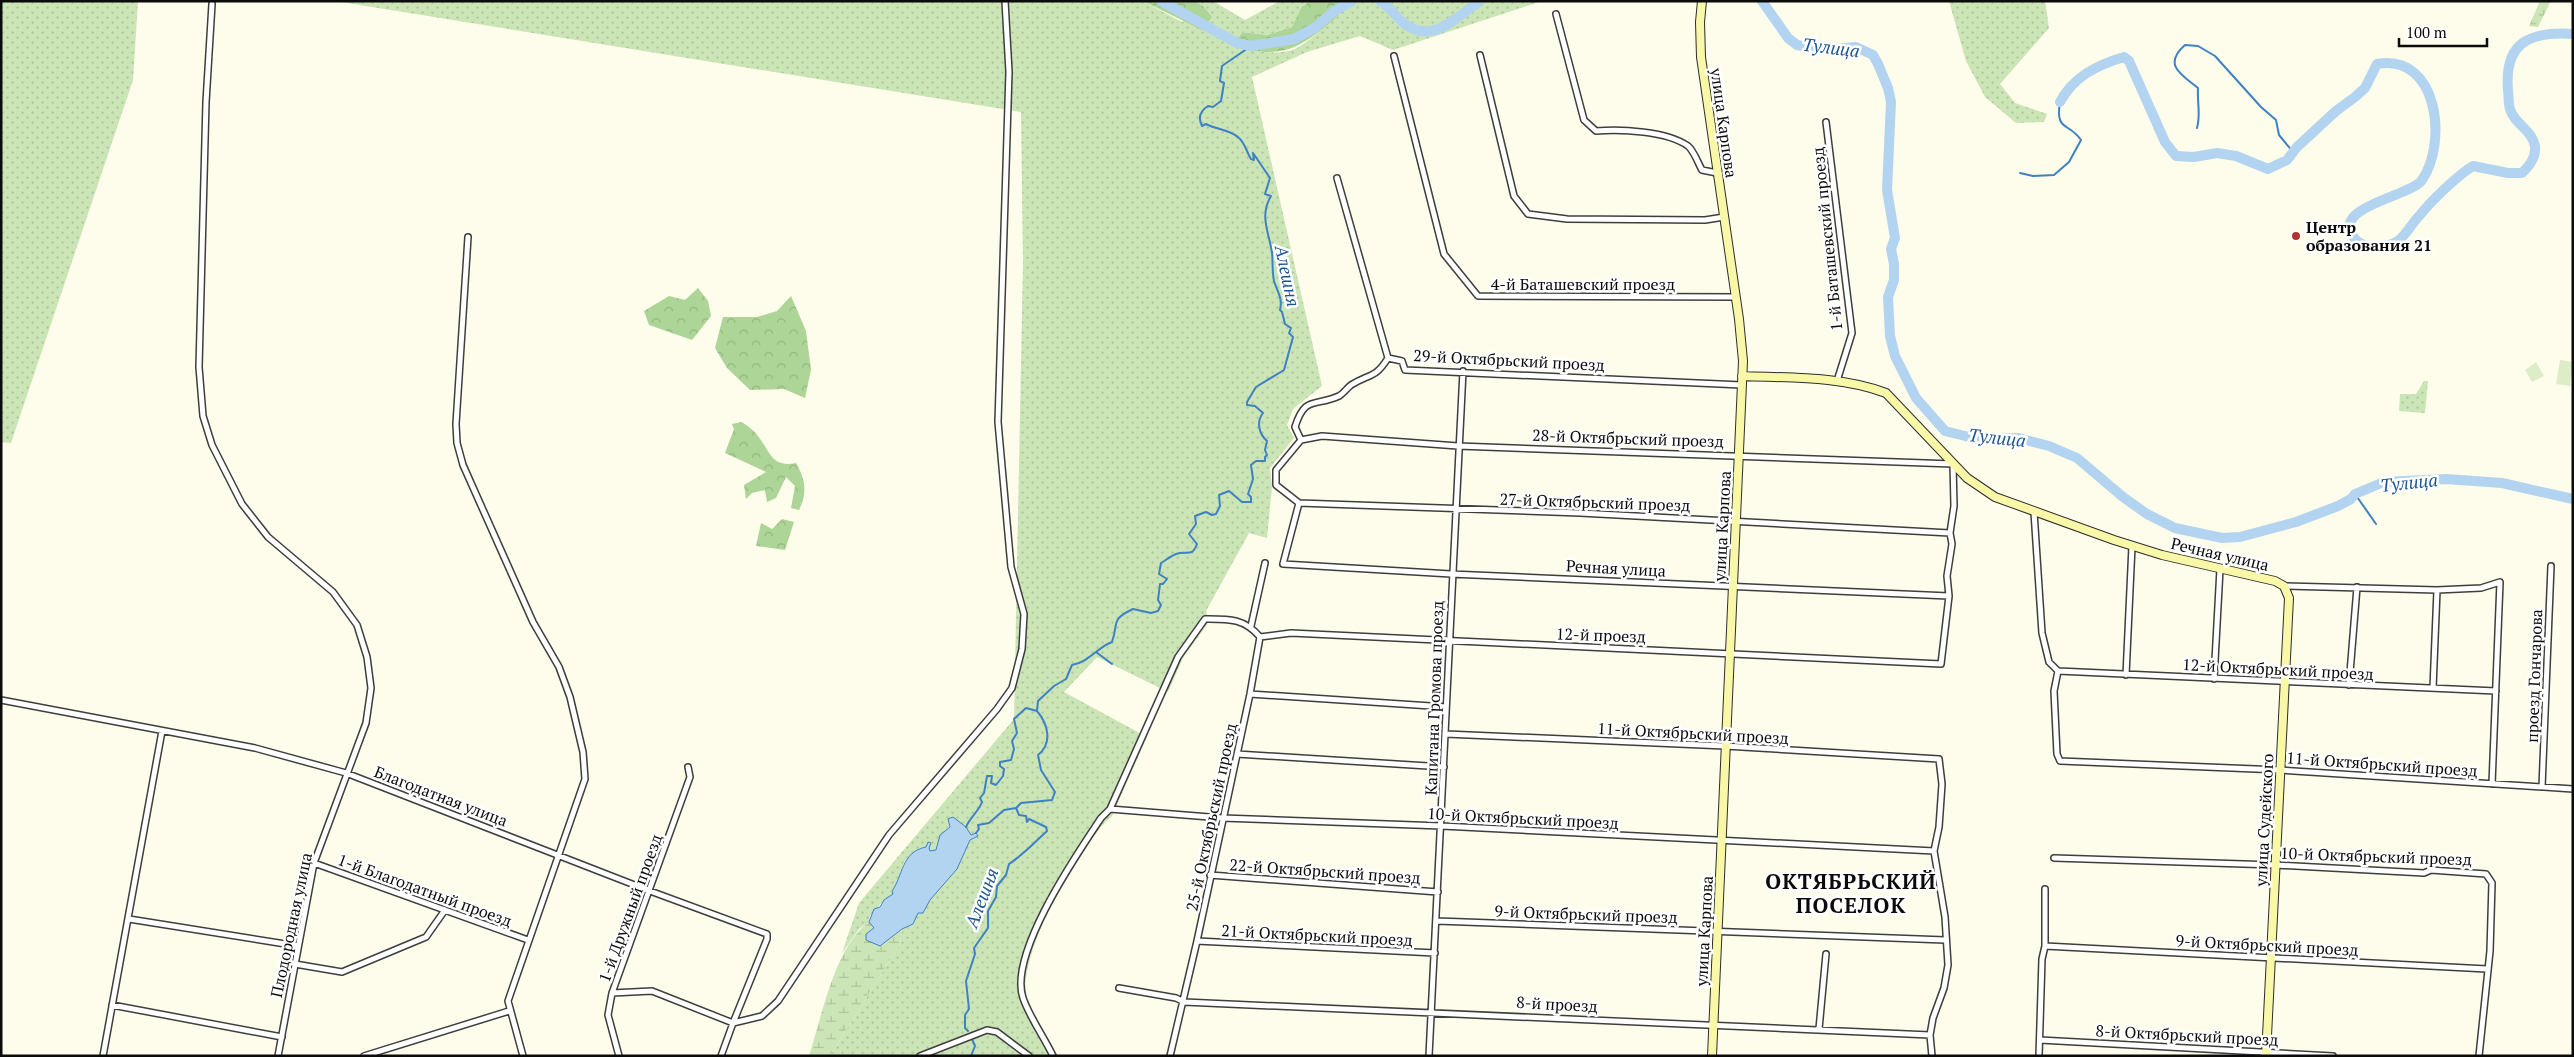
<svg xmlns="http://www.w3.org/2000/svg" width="2574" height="1057" font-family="'PT Serif',serif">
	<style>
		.grass { fill: url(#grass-dots) }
		.forest { fill: url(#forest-crowns) }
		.wetland { fill: url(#wetland-marsh) }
		.pitch { fill: #ddedc8 }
		.water { fill: #b2d4f1; stroke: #3e82c3 }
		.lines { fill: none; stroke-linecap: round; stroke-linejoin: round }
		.stream { stroke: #3e82c3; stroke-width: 2 }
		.river { stroke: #b2d4f1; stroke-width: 10 }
		.street-casing { stroke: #3e3e3e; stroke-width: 8 }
		.secondary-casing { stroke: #2d2d2d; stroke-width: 10 }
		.street { stroke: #fff; stroke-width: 5 }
		.secondary { stroke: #f9f8a9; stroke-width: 8 }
		.poi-dot { fill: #b1332d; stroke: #fff; stroke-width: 2 }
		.labels { text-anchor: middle; stroke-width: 5; stroke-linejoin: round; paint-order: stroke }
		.street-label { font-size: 16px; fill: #0b0b0b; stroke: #fff }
		.poi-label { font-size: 16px; font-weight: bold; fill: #0b0b0b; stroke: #fff; text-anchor: start }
		.water-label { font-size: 18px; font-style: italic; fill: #1e5593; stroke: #fff }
		.district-label { font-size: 21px; font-weight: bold; letter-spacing: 1px; fill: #0b0b0b; stroke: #fff }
	</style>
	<defs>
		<pattern id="grass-dots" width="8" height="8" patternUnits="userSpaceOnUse" patternTransform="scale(1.25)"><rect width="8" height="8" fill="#cbe5b7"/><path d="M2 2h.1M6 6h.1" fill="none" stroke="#adc39c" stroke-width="1.8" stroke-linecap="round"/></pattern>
		<pattern id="forest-crowns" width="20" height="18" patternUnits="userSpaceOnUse" patternTransform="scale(1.25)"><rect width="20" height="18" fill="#add597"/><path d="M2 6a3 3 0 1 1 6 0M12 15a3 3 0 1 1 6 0" fill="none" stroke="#94b681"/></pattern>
		<pattern id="wetland-marsh" width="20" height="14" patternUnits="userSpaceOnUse" patternTransform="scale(1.25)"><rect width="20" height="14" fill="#cbe5b7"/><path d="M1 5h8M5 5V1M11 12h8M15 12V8" fill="none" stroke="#adc39c"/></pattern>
	</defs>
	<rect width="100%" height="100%" fill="#fefcea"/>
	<!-- grass -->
	<path class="grass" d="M1 1H138L133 80 11 443 1 442Z
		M335 1H1143L1182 22 1203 6 1195 1H1213L1245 20 1280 1H1310L1301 8 1292 27 1267 35 1242 32 1233 45C1248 51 1280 56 1295 49 1305 44 1315 35 1324 28 1334 20 1343 14 1346 1H1542L1393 50 1360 36 1307 52 1252 77 1322 386 1293 409 1287 425 1294 438 1270 468 1272 487 1267 538 1249 533 1206 611 1209 622 1183 658 1168 692 1097 657 1064 692 1147 737 1112 816C1080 843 1019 952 1026 995 1029 1008 1051 1043 1058 1056H830L900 944 902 929 908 927 918 913H923L930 900 957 869 970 840 978 836 971 835 966 827 953 817C949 830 940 836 936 850L930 852 926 847 918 849 904 862 893 894 884 900 870 916 869 922 859 929 842 953 859 903 1014 719 1023 263 1021 112Z
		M1949 1H2045L2049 28 2000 84 2015 103 2047 114 2044 122 2016 123 1985 97 1966 61Z
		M2424 381H2428L2425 413 2399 411 2400 394H2416Z"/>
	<!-- forest -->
	<path class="forest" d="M1143 1H1195L1203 6 1212 17 1202 30Z
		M1310 1H1346C1343 14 1334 20 1324 28 1291 54 1274 57 1233 46L1242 32 1267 35 1292 27 1301 8Z
		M698 288 708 301 711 316 692 340 649 325 644 311 669 296 685 300Z
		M791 296 806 331 811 370 805 398 784 389 750 390 727 368 715 348 723 317H757L777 311Z
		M742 422C747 426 754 430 758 436 770 451 771 468 796 463 805 479 808 492 799 510L791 508 795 486 786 477 776 498 767 502 765 490 752 493 746 499 744 485 766 472 725 453 734 429 732 424Z
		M782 519 794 522 785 550 756 546 761 523 772 529Z"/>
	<!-- wetland -->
	<path class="wetland" d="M2540 1H2551L2538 27 2529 26Z
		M869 922 874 928 880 946 902 929 900 944 830 1056H809C822 1016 835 946 869 922Z"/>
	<!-- pitch -->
	<path class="pitch" d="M2560 360 2573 362 2570 386 2556 384Z
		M2536 362 2544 376 2532 382 2525 370Z"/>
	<!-- water -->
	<path class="water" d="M953 817 966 827 971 835 976 833 978 836 970 840 957 869 930 900 923 913H918L913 924 902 929 880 946 866 940V934L874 928 869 922 874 909 880 907 884 900 893 894 892 891C903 876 901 852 926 847L928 842 931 843 929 848 930 851 936 850 940 835 950 827 948 819Z"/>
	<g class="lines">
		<!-- stream -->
		<path class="stream" d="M2197 128C2201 114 2197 103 2198 88 2182 75 2162 65 2185 45L2198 46 2215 56 2261 107 2276 120 2279 135 2293 152
			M2020 173 2033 176 2054 175 2069 162 2081 140C2069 122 2055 132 2060 102
			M2355 494 2376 524
			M1096 652 1112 664
			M966 827C970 817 979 811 982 802L980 798 984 793 987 776H992L991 783 996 785 1003 776 1004 769 1000 766V762L1011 760 1014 749 1012 741 1017 733 1014 719 1026 708 1037 711
			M976 833 979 829 978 825 989 823 1004 810 1016 808
			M968 1031 965 1028V1015L969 1009 966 981 975 954 974 948 988 928V911L996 897 997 886 1006 875 1009 864C1023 855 1034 843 1047 831L1046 827 1029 819 1027 822 1026 816 1019 815 1016 808 1021 803 1052 800 1055 792 1041 770 1038 755C1053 743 1048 724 1037 711L1038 701 1054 686 1066 679 1072 665C1089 662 1098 647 1112 642 1119 622 1110 620 1133 609L1151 613 1158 611 1161 605 1158 600 1160 584H1163L1167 579 1159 574 1161 563C1166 560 1171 556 1176 554 1187 550 1192 558 1197 544L1189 534 1196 524 1195 516 1206 512 1212 515 1216 514 1220 506 1219 495 1229 491 1242 502H1251V497L1248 494 1253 479 1251 465 1256 461H1265V457L1267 455 1265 450 1267 441C1259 434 1256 422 1263 413L1255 406 1247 405V402L1256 387 1284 370 1293 337 1289 333 1291 328 1285 324 1282 312 1280 310C1283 298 1277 291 1274 281 1272 271 1273 262 1272 253 1269 232 1259 216 1271 196L1265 194 1270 178 1253 153 1254 160 1251 159C1247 153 1245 143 1239 138 1230 129 1217 130 1206 124L1202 126C1198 118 1200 111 1208 106L1213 107 1221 101 1224 83 1220 81 1222 66 1251 46
			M971 1056 975 1046 972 1039"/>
		<!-- river -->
		<path class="river" d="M1161 1 1237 43 1251 46 1294 39 1316 27 1333 12 1352 1
			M1380 1C1391 7 1396 18 1406 25 1435 44 1457 16 1480 1
			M1762 1 1788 38 1797 45 1825 50 1856 47 1873 55 1878 64 1888 88 1891 102 1887 190 1895 238 1891 249 1894 264V280L1888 297 1890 336 1895 356 1916 398 1945 431 1977 439 2018 438 2049 446 2077 458 2123 497 2147 514 2175 528 2222 538 2240 537 2296 522 2338 506 2351 499 2355 494 2384 482 2446 479 2502 483 2573 499
			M2060 102C2073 77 2097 65 2124 57L2129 61 2165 142 2176 156 2194 157 2217 153 2236 156 2268 169 2287 160 2297 147 2336 111 2355 97 2365 88 2377 64C2438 53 2448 142 2422 180 2411 197 2328 206 2355 239 2365 250 2387 248 2398 241 2407 234 2412 223 2420 215 2431 201 2458 175 2473 166L2508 173H2522C2529 166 2536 158 2535 147 2533 130 2514 124 2510 109 2508 103 2509 96 2508 90 2504 42 2530 31 2573 34"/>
		<!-- street casing -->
		<g class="street-casing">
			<path id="street" d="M212 4 206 102 199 367 203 416 212 445 242 504 268 537 333 592 357 625 367 657 371 688 366 723 314 863 278 1056
				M1556 14 1584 120 1596 131C1621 129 1667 131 1688 146 1694 151 1698 163 1702 170L1717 173
				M1480 55 1514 196 1528 214 1567 219 1705 220 1724 217
				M1394 56 1444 254 1478 296 1736 297
				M1826 122 1852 333 1837 381
				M1337 178 1388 358
				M468 237 456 424 457 443 463 465 533 622 559 667 570 697 583 752 585 779 508 1001 523 1056
				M1388 358 1402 361 1405 370 1742 385
				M1301 440 1295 427C1305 395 1315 407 1339 396 1344 393 1347 388 1351 385 1370 373 1375 379 1388 358
				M1299 503 1283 564 1451 574 1949 596
				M1299 503 1580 513 1950 533
				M1299 503 1276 485V470L1301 440
				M2034 512 2042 633 2049 662 2058 671 2054 691 2057 754 2060 761 2280 770 2573 789
				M2284 586 2437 590 2481 588 2500 582 2492 784
				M1251 626 1265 563
				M1260 637 1291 633 1941 664 1949 596 1947 576 1952 544 1950 533 1954 506 1953 464 1458 446 1322 436 1301 440
				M2058 671 2496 691
				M2126 675 2132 546
				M2214 679 2220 569
				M2349 685 2357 587
				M2433 688 2437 590
				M1250 694 1446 707
				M1 700 255 748 346 773 650 891 767 934V939L733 1023 652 991 612 993 690 777 688 767
				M1446 734 1725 746 1939 759 1942 784 1939 827 1934 851 1945 917 1948 965 1944 988 1933 1018 1930 1035 1932 1056
				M1237 754 1444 767
				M2542 787 2551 566
				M1110 809 1222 818 1442 826 1934 851
				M2054 858 2275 865 2424 873 2431 870 2486 874 2492 883 2490 951 2479 1056
				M314 863 528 940
				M1210 875 1438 892
				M129 919 298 946
				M1437 921 1945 940
				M1197 941 1435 953
				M2045 946 2487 969
				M295 964 342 972 426 937 445 910
				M1119 988 1176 998 1184 1002 1930 1035
				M612 993 608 1015 619 1056
				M112 1005 282 1037
				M1819 1029 1826 954
				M2040 1040 2333 1056
				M103 1056 162 731
				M364 1056 509 1011
				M721 1056 733 1023 762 1016 778 1001 889 835 997 709 1012 688 1022 649 1024 614 1011 567 998 422 1009 72 1005 1
				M920 1056 987 1030 997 1032 1029 1056
				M1053 1056C1044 1037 1030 1018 1023 998 1008 954 1077 854 1101 818L1110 809 1178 657 1205 619C1228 619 1244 618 1260 637
				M1170 1056 1197 941 1250 694 1260 637
				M1429 1056 1463 371
				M2039 1056 2042 959 2045 946V889"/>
		</g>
		<!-- secondary casing -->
		<g class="secondary-casing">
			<path id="secondary" d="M1702 1 1700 22 1701 57 1739 319 1743 361 1712 1056
				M1742 376C1790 378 1841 376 1886 393L1967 478 1995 497 2114 540 2162 555 2275 581 2284 586 2289 598 2266 1056"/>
		</g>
		<!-- street -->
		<use href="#street" class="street"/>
		<!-- secondary -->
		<use href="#secondary" class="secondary"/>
	</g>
	<!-- markers -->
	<circle class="poi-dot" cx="2296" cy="236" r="5"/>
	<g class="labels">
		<!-- street labels -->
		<g class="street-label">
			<text transform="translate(1724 123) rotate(82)" y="6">улица Карпова</text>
			<text transform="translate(1827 239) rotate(-96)" y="6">1-й Баташевский проезд</text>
			<text x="1583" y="290">4-й Баташевский проезд</text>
			<text transform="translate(1509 360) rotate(3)" y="6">29-й Октябрьский проезд</text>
			<text transform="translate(1628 438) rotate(2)" y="6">28-й Октябрьский проезд</text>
			<text transform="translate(1595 502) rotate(2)" y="6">27-й Октябрьский проезд</text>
			<text transform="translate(1722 526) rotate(-87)" y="6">улица Карпова</text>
			<text transform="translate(2220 554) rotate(13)" y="6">Речная улица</text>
			<text transform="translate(1616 568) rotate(3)" y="6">Речная улица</text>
			<text transform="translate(1601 635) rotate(2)" y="6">12-й проезд</text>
			<text transform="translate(2278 669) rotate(3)" y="6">12-й Октябрьский проезд</text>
			<text transform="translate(2534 676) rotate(-88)" y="6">проезд Гончарова</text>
			<text transform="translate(1434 698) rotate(-88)" y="6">Капитана Громова проезд</text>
			<text transform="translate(1693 733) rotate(3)" y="6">11-й Октябрьский проезд</text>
			<text transform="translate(2382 764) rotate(4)" y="6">11-й Октябрьский проезд</text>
			<text transform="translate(441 796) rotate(21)" y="6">Благодатная улица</text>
			<text transform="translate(1211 817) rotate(-78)" y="6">25-й Октябрьский проезд</text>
			<text transform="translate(1523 818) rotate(3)" y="6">10-й Октябрьский проезд</text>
			<text transform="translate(2264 820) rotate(-87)" y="6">улица Судейского</text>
			<text transform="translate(2376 856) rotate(2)" y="6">10-й Октябрьский проезд</text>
			<text transform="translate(1325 871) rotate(4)" y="6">22-й Октябрьский проезд</text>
			<text transform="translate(425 890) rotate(20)" y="6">1-й Благодатный проезд</text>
			<text transform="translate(630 908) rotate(-70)" y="6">1-й Дружный проезд</text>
			<text transform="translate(1586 914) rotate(2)" y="6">9-й Октябрьский проезд</text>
			<text transform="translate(291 925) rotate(-78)" y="6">Плодородная улица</text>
			<text transform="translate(1704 931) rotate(-87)" y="6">улица Карпова</text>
			<text transform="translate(1317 935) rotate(3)" y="6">21-й Октябрьский проезд</text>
			<text transform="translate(2267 945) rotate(3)" y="6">9-й Октябрьский проезд</text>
			<text transform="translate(1557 1004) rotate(3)" y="6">8-й проезд</text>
			<text transform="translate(2187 1035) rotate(3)" y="6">8-й Октябрьский проезд</text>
		</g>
		<!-- poi labels -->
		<g class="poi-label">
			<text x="2306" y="233">Центр<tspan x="2306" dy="18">образования 21</tspan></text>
		</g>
		<!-- water labels -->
		<g class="water-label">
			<text transform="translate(1831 48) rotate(7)" y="6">Тулица</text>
			<text transform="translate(1287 276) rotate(78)" y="6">Алешня</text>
			<text transform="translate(1997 438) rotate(6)" y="6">Тулица</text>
			<text transform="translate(2409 483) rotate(-6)" y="6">Тулица</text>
			<text transform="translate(982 898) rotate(-69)" y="6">Алешня</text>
		</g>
		<!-- district labels -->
		<g class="district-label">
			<text x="1851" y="889">ОКТЯБРЬСКИЙ<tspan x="1851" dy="24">ПОСЕЛОК</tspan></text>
		</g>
	</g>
	<!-- border -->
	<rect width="2574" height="1057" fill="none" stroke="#0b0b0b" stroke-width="5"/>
	<!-- scale -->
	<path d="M2399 38v8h88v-8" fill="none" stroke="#0b0b0b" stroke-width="2.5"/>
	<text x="2406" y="38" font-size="15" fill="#0b0b0b" stroke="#ffffff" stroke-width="4" paint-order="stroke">100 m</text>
</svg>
